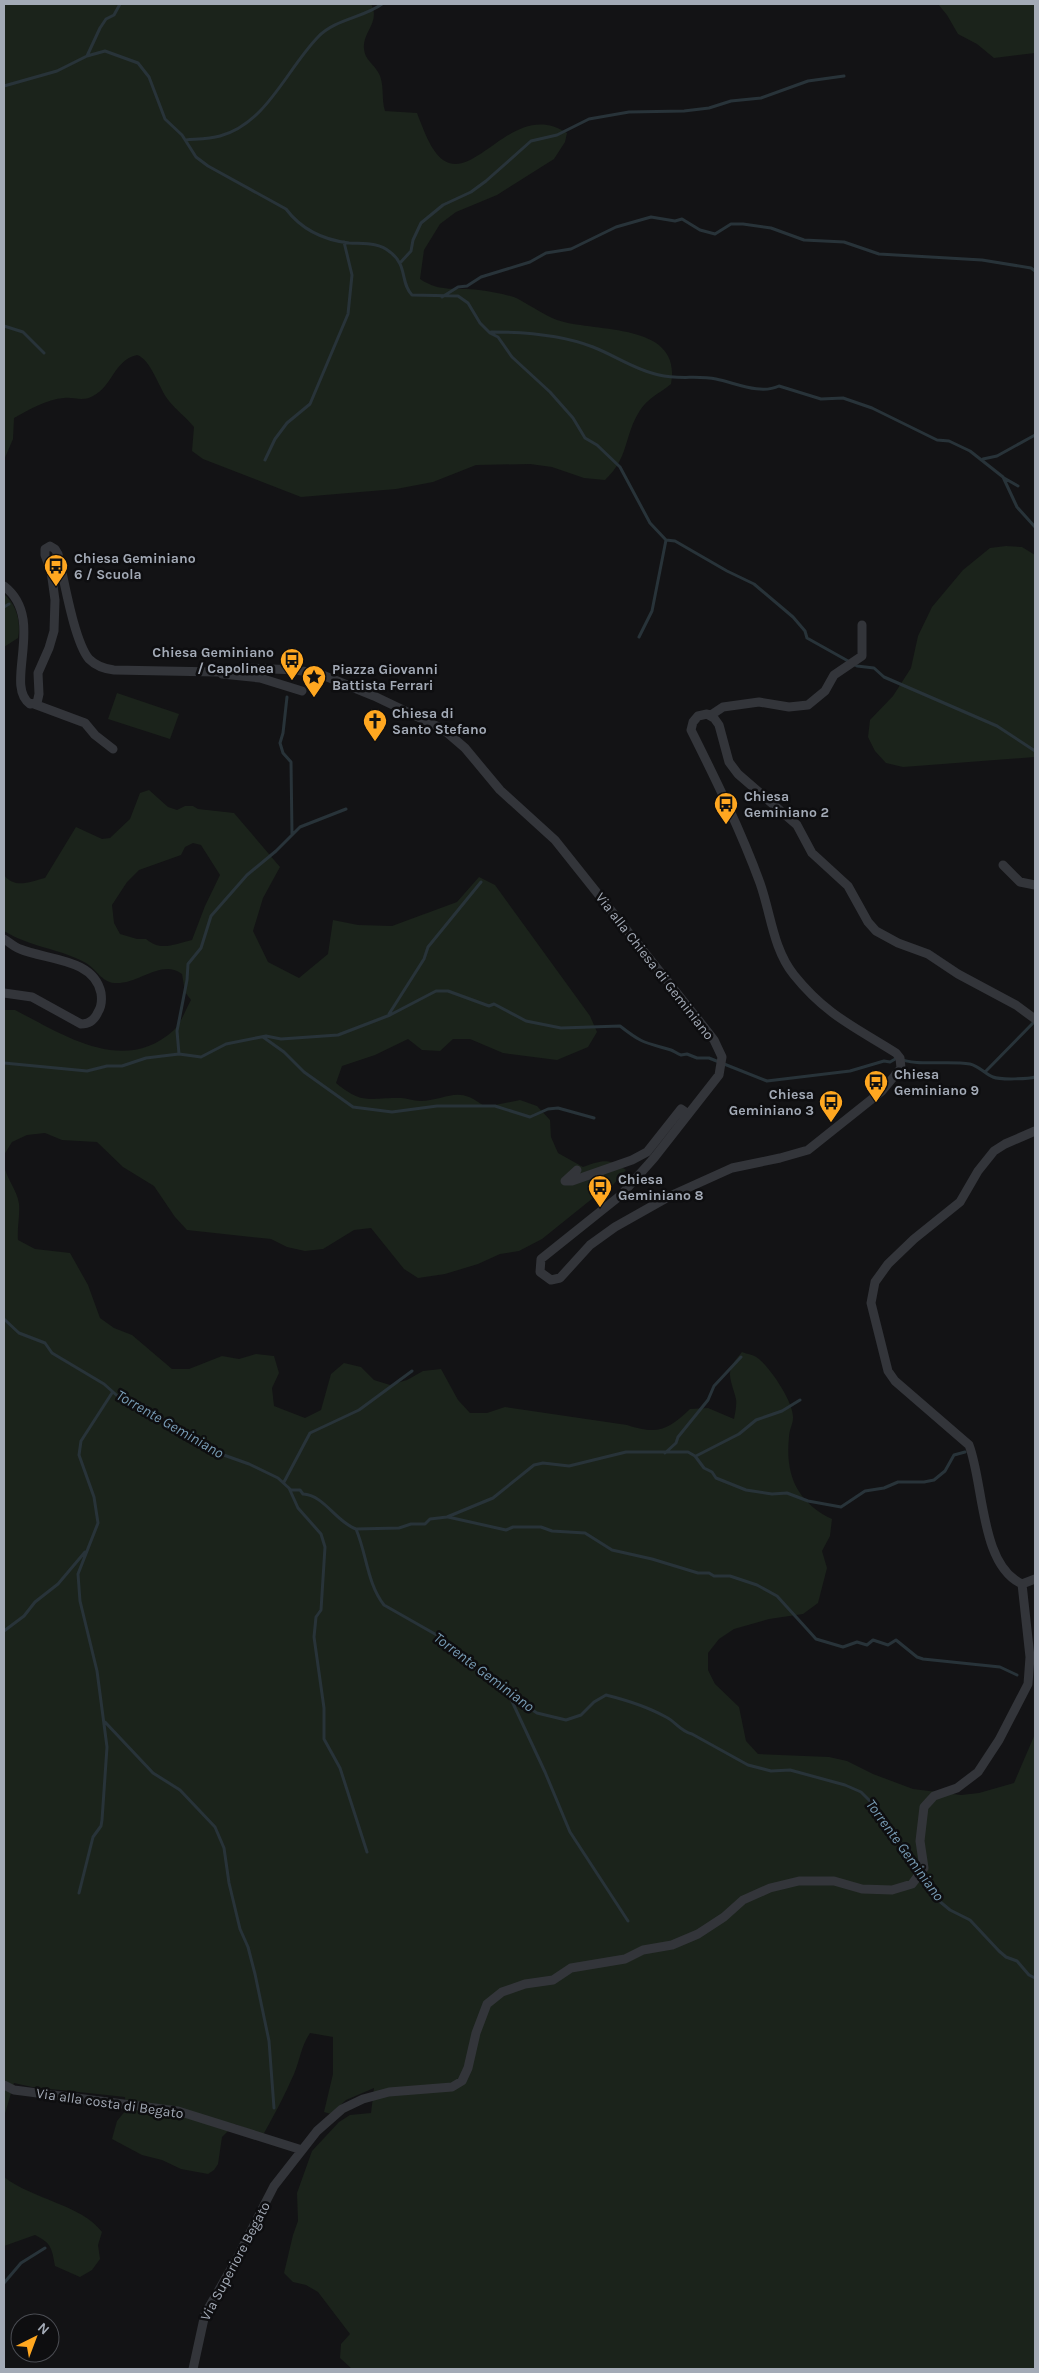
<svg xmlns="http://www.w3.org/2000/svg" width="1039" height="2373" font-family="Karla,sans-serif">
	<style>
		.green { fill: #1b231b; fill-rule: evenodd }
		.lines { fill: none; stroke-linecap: round; stroke-linejoin: round }
		.stream { stroke: #283339; stroke-width: 3 }
		.street { stroke: #33353a; stroke-width: 9 }
		.labels { text-anchor: middle; stroke-width: 5; stroke-linejoin: round; paint-order: stroke }
		.poi-label { font-size: 14px; font-weight: bold; fill: #a3aab6; stroke: #0e0e10; text-anchor: start }
		.street-label { font-size: 14px; fill: #a3aab6; stroke: #0e0e10 }
		.water-label { font-size: 15px; font-style: italic; fill: #779bb4; stroke: #0e0e10 }
	</style>
	<rect width="100%" height="100%" fill="#131315"/>
	<!-- green -->
	<path class="green" d="M4 4H371C381 22 362 32 364 49 365 60 373 63 378 72 385 83 381 99 385 111L417 113C423 128 430 150 443 160 476 183 514 98 567 133L565 142 554 159 497 195 456 212 440 224 424 250 420 279C441 293 456 287 479 290 492 292 509 294 520 300 533 307 544 315 557 320 594 333 683 321 671 384 659 394 647 398 639 412 624 436 629 458 605 480L584 478 552 467 530 464 476 465 433 482 396 489 301 497 203 459 192 451 194 427C186 417 176 410 169 401 159 389 151 359 137 355 114 360 112 387 93 396 82 402 75 397 64 398 47 399 28 410 14 418L13 439 4 460Z
		M938 4H1035V53L994 58 977 44 958 34 947 15Z
		M1006 546 1022 547 1035 555V757L903 767 886 763 875 751 868 737 870 720 893 696 911 668 918 636 932 607 963 570 990 548Z
		M4 594C17 605 21 622 18 638L4 647Z
		M117 693 179 714 170 739 108 719Z
		M149 790 168 807 177 810 185 806H193L198 809 234 813 280 867 263 898 253 931 268 962 299 978 328 954 333 920 358 925 392 926 457 902 479 877 495 885 590 1016 597 1032 588 1047 557 1060 503 1053 470 1039H453L440 1051 422 1050 408 1039 375 1055 342 1066 336 1083C364 1106 369 1097 401 1098 407 1098 413 1101 420 1101 449 1100 457 1084 485 1107L520 1100 537 1106 550 1120 551 1137 558 1153 583 1167C604 1160 607 1158 626 1170L613 1185 598 1194 542 1239 519 1251 500 1254 478 1264 445 1274 418 1278 404 1269 371 1228 354 1230 323 1249 305 1251 287 1247 271 1239 187 1230 175 1217 154 1186 123 1167 97 1142 62 1140 45 1133 27 1135 12 1142 4 1155V1010H15C64 1035 124 1076 174 1030 181 1023 186 1009 191 1000L185 992 182 974C162 958 138 985 114 983 102 982 96 969 86 963 61 949 30 947 4 931V875C15 889 29 882 45 878L76 827 102 839 110 838 130 819 140 793ZM193 843 201 845 220 875 205 906 192 940C174 944 161 952 146 939H137L120 934 114 923 112 905 127 882 139 870 181 855 185 847Z
		M4 1164C6 1179 17 1189 19 1204 20 1216 17 1227 18 1240L35 1249 70 1253 88 1285 100 1318 114 1328 132 1335 172 1369H189L222 1356 239 1359 256 1354 274 1356 279 1373 272 1388 274 1406 305 1418 321 1410 331 1374 344 1363 361 1367 374 1380 390 1385 407 1380 423 1371 441 1369 458 1400 470 1413H487L505 1407 627 1425C658 1435 668 1430 690 1409L708 1408 734 1419C735 1413 737 1405 736 1399 730 1375 724 1373 742 1352 747 1354 755 1355 759 1359 771 1369 794 1403 793 1418 793 1424 789 1430 789 1437 785 1475 797 1502 832 1519L830 1536 822 1551 827 1568 818 1603 803 1614 769 1619 734 1629 719 1639 708 1653V1670L715 1684 739 1707 746 1741 758 1754 829 1757 847 1761 873 1774 913 1789 961 1795 979 1793 1014 1783 1035 1734V2369H352L340 2358 341 2344 350 2334 318 2292 306 2285 293 2282 284 2273 293 2235 298 2221 297 2193 312 2151 339 2122 350 2115 371 2113 374 2088 346 2100 331 2114 324 2112 333 2074V2037L310 2033C301 2046 300 2060 294 2074 285 2095 274 2115 263 2135L235 2124 222 2137 218 2164 214 2170 208 2174 181 2169 162 2160 142 2155 112 2139 117 2121 126 2110 125 2097 32 2087 14 2083 4 2117Z
		M4 2177C32 2199 82 2205 102 2232L98 2245 100 2259 92 2270 80 2277 55 2266C52 2248 51 2243 35 2235L4 2246Z"/>
	<g class="lines">
		<!-- stream -->
		<path class="stream" d="M87 56 100 28 106 19 114 15 120 4
			M4 86 57 71 87 56 105 51 138 63 149 77 165 119 182 135 196 157 208 166 286 209C301 229 324 240 349 243 364 244 378 242 390 252 408 265 400 283 412 295L458 296 468 303 480 323 490 333 498 337 512 357 550 392 573 418 585 438 597 445 620 467 650 523 666 540 675 541 727 571 754 584 793 617 805 631 807 638 857 666 874 668 884 677 997 726 1035 751
			M186 140C197 139 209 139 220 136 267 123 286 70 318 37 335 19 363 18 382 4
			M400 263 411 251 413 240 421 223 443 205 471 192 486 181 531 141 557 135 589 119 629 112 684 111 709 108 731 101 761 98 808 81 844 76
			M442 297 458 287 467 286 481 277 530 262 546 253 571 249 616 227 651 217 675 221 682 219 700 230 715 234 731 224H743L771 228 804 240 844 242 879 254 982 260 1031 268 1035 271
			M4 326 23 332 44 353
			M491 332C525 332 562 335 593 347 616 356 635 370 659 375 678 380 698 375 716 379 736 383 760 395 779 386L821 399 843 398 872 408 937 440 949 441 970 451 1003 477 1017 507 1035 527
			M983 459 997 456 1035 435
			M265 460 275 439 287 423 310 404 348 314 352 275 344 242
			M1004 478 1018 486
			M4 607 9 604
			M639 637 652 611 666 540
			M287 697 283 733 280 743 283 753 291 762 292 834
			M389 1014 424 959 428 947 481 882
			M263 1037 284 1052 304 1072 353 1107 392 1112 437 1106H495L530 1117 548 1109 558 1108 594 1118
			M179 1054 177 1031 187 980 188 964 201 948 211 916 247 875 276 851 300 827 346 809
			M4 1063 87 1071 107 1066H122L146 1058 179 1054 201 1057 226 1044 266 1036 281 1039 338 1035 390 1015 436 991H448L489 1006 494 1004 526 1021 561 1028 620 1026C643 1044 644 1042 671 1050 674 1051 677 1054 681 1055L687 1054 697 1058H709L767 1081 850 1071 884 1061 890 1062 897 1058C917 1067 947 1060 970 1064 979 1066 985 1074 993 1077 1000 1080 1029 1079 1035 1077
			M985 1072 1035 1021
			M4 1319 19 1333 45 1343 52 1353 104 1384 122 1400 128 1399 134 1404 145 1406 168 1423 181 1428 218 1453 249 1464 278 1478 291 1490H300L303 1494C324 1495 336 1522 356 1529 367 1555 367 1583 384 1605L449 1642 464 1660 478 1671 509 1695 537 1713 566 1720 581 1715 594 1702 606 1695C626 1700 648 1707 666 1717 676 1722 680 1731 692 1734L748 1765 771 1771 790 1770 845 1785 861 1792 875 1806 938 1900 950 1910 970 1920 999 1951 1006 1957 1017 1961 1029 1975 1035 1978
			M665 1453 676 1443 678 1437 708 1400 714 1386 741 1357
			M696 1456 739 1434 756 1420 782 1411 800 1400
			M284 1482 310 1433 359 1410 412 1371
			M289 1488 298 1508 321 1534 325 1547 321 1610 316 1617 314 1637 324 1708V1739L340 1768 367 1852
			M448 1517 506 1530 513 1527H541L552 1531 585 1533 612 1550 652 1559 698 1573H709L714 1576H730L757 1585 777 1596 816 1639 843 1647 857 1642 867 1645 873 1640 888 1645 896 1640 917 1657 923 1659 1000 1667 1017 1675
			M356 1529 399 1528 411 1524H425L430 1519 447 1517 493 1498 534 1465 543 1463 569 1466 626 1452H688L695 1456 704 1468 712 1472 716 1478 746 1490 772 1494 787 1493 808 1501 841 1507 865 1491 884 1488 898 1482H924L934 1480 945 1471 954 1455 965 1452
			M4 1631 24 1616 35 1602 58 1584 85 1552
			M510 1697 545 1772 570 1832 628 1921
			M105 1722 153 1773 180 1790 215 1827 224 1848 229 1883 240 1929 248 1947 255 1974 269 2041 274 2108
			M79 1893 93 1837 101 1826 102 1820 107 1747 97 1671 80 1601 78 1574 98 1523 94 1497 79 1455 81 1441 112 1393
			M4 2283 21 2263 45 2248"/>
		<!-- street -->
		<path class="street" d="M4 586C47 619 3 685 30 704L37 703 39 694 38 673 49 648 54 631 55 600 51 571 45 555V549L50 546 55 549 58 554C64 579 74 641 89 659 96 666 105 669 114 670L217 672 249 668 296 670 320 674 374 696 443 729 465 748 500 790 555 840 704 1027 714 1040 722 1057 719 1075 654 1158 621 1195 541 1259 540 1272 551 1280 560 1278 590 1245 615 1227 670 1196 732 1168 780 1158 808 1150 882 1091 901 1068 900 1058 896 1053C855 1027 826 1015 794 975 773 949 771 914 760 883 741 831 716 780 691 730L693 722 698 716 707 714 714 718 719 725 729 762 738 774 797 825 812 853 848 886 868 922 876 931 898 943 928 954 958 974 1016 1005 1035 1019
			M222 674 260 678 302 691
			M34 704 85 723 95 735 113 749
			M711 715 723 707 759 702 789 707 808 705 825 691 834 675 862 656V625
			M1003 865 1020 882 1035 885
			M4 939C9 942 14 947 20 949 46 960 94 958 101 993 102 1000 102 1006 98 1012 95 1019 90 1024 81 1024L32 997 4 993
			M565 1181H572L632 1160 647 1152 681 1109 688 1114
			M565 1181 577 1170
			M1022 1584C980 1565 984 1484 969 1445L895 1381 888 1371 871 1303 875 1282 888 1264 914 1239 960 1202 978 1171 994 1151 1005 1144 1035 1131
			M1022 1584 1035 1579
			M4 2085 14 2090 178 2111 302 2150
			M193 2369 205 2314 235 2262 274 2186 317 2131 342 2109 363 2099 389 2092 452 2087 462 2081 468 2068 476 2033 487 2004 502 1992 525 1984 553 1980 571 1968 625 1959 643 1950 672 1945 698 1934 724 1917 743 1900 770 1888 799 1881H834L862 1889 892 1890 912 1884 924 1868 920 1841 924 1807 934 1796 957 1788 978 1772 999 1740 1028 1684 1030 1657 1022 1584"/>
	</g>
	<!-- icons -->
	<defs>
		<g id="bus-pin" transform="scale(1.25)"><path d="M0 17L-7.5 6A9.5 9.5 0 1 1 7.5 6Z" fill="#ffa720" stroke="#0e0e10"/><path d="M-5-6H5V4H4V6H2V4H-2V6H-4V4H-5ZM-3.5-4V0h7V-4ZM-3.5 1.2v1.5H-2V1.2ZM2 1.2v1.5H3.5V1.2Z" fill="#111"/></g>
		<g id="sight-pin" transform="scale(1.25)"><path d="M0 17L-7.5 6A9.5 9.5 0 1 1 7.5 6Z" fill="#ffa720" stroke="#0e0e10"/><path d="M0-6L1.8-2.2L6-1.7L2.9 1.2L3.7 5.4L0 3.3L-3.7 5.4L-2.9 1.2L-6-1.7L-1.8-2.2Z" fill="#111"/></g>
		<g id="church-pin" transform="scale(1.25)"><path d="M0 17L-7.5 6A9.5 9.5 0 1 1 7.5 6Z" fill="#ffa720" stroke="#0e0e10"/><path d="M-1.2-6h2.4v3.5h3.3v2.4h-3.3V6h-2.4V-.1h-3.3v-2.4h3.3Z" fill="#111"/></g>
	</defs>
	<g fill-rule="evenodd">
		<use href="#bus-pin" x="56" y="566"/>
		<use href="#bus-pin" x="292" y="660"/>
		<use href="#sight-pin" x="314" y="677"/>
		<use href="#church-pin" x="375" y="721"/>
		<use href="#bus-pin" x="726" y="804"/>
		<use href="#bus-pin" x="876" y="1082"/>
		<use href="#bus-pin" x="831" y="1102"/>
		<use href="#bus-pin" x="600" y="1187"/>
	</g>
	<g class="labels">
		<!-- poi labels -->
		<g class="poi-label">
			<text x="74" y="563">Chiesa Geminiano<tspan x="74" dy="16">6 / Scuola</tspan></text>
			<text x="274" y="657" text-anchor="end">Chiesa Geminiano<tspan x="274" dy="16">/ Capolinea</tspan></text>
			<text x="332" y="674">Piazza Giovanni<tspan x="332" dy="16">Battista Ferrari</tspan></text>
			<text x="392" y="718">Chiesa di<tspan x="392" dy="16">Santo Stefano</tspan></text>
			<text x="744" y="801">Chiesa<tspan x="744" dy="16">Geminiano 2</tspan></text>
			<text x="894" y="1079">Chiesa<tspan x="894" dy="16">Geminiano 9</tspan></text>
			<text x="814" y="1099" text-anchor="end">Chiesa<tspan x="814" dy="16">Geminiano 3</tspan></text>
			<text x="618" y="1184">Chiesa<tspan x="618" dy="16">Geminiano 8</tspan></text>
		</g>
		<!-- street labels -->
		<g class="street-label">
			<text transform="translate(655 966) rotate(52)" y="5">Via alla Chiesa di Geminiano</text>
			<text transform="translate(110 2103) rotate(8)" y="5">Via alla costa di Begato</text>
			<text transform="translate(235 2261) rotate(-62)" y="5">Via Superiore Begato</text>
		</g>
		<!-- water labels -->
		<g class="water-label">
			<text transform="translate(170 1424) rotate(30)" y="5">Torrente Geminiano</text>
			<text transform="translate(484 1672) rotate(37)" y="5">Torrente Geminiano</text>
			<text transform="translate(905 1850) rotate(54)" y="5">Torrente Geminiano</text>
		</g>
	</g>
	<!-- border -->
	<rect width="1039" height="2373" fill="none" stroke="#a3aab6" stroke-width="10"/>
	<!-- north arrow -->
	<g transform="translate(35 2338) rotate(42)"><circle r="24" fill="#0e0e10" stroke="#4a4c52"/>
	<path d="M0-4L9 19L0 12L-9 19Z" fill="#ffa720"/>
	<text y="-8" font-size="14" font-weight="bold" text-anchor="middle" fill="#a3aab6">N</text>
	</g>
</svg>
